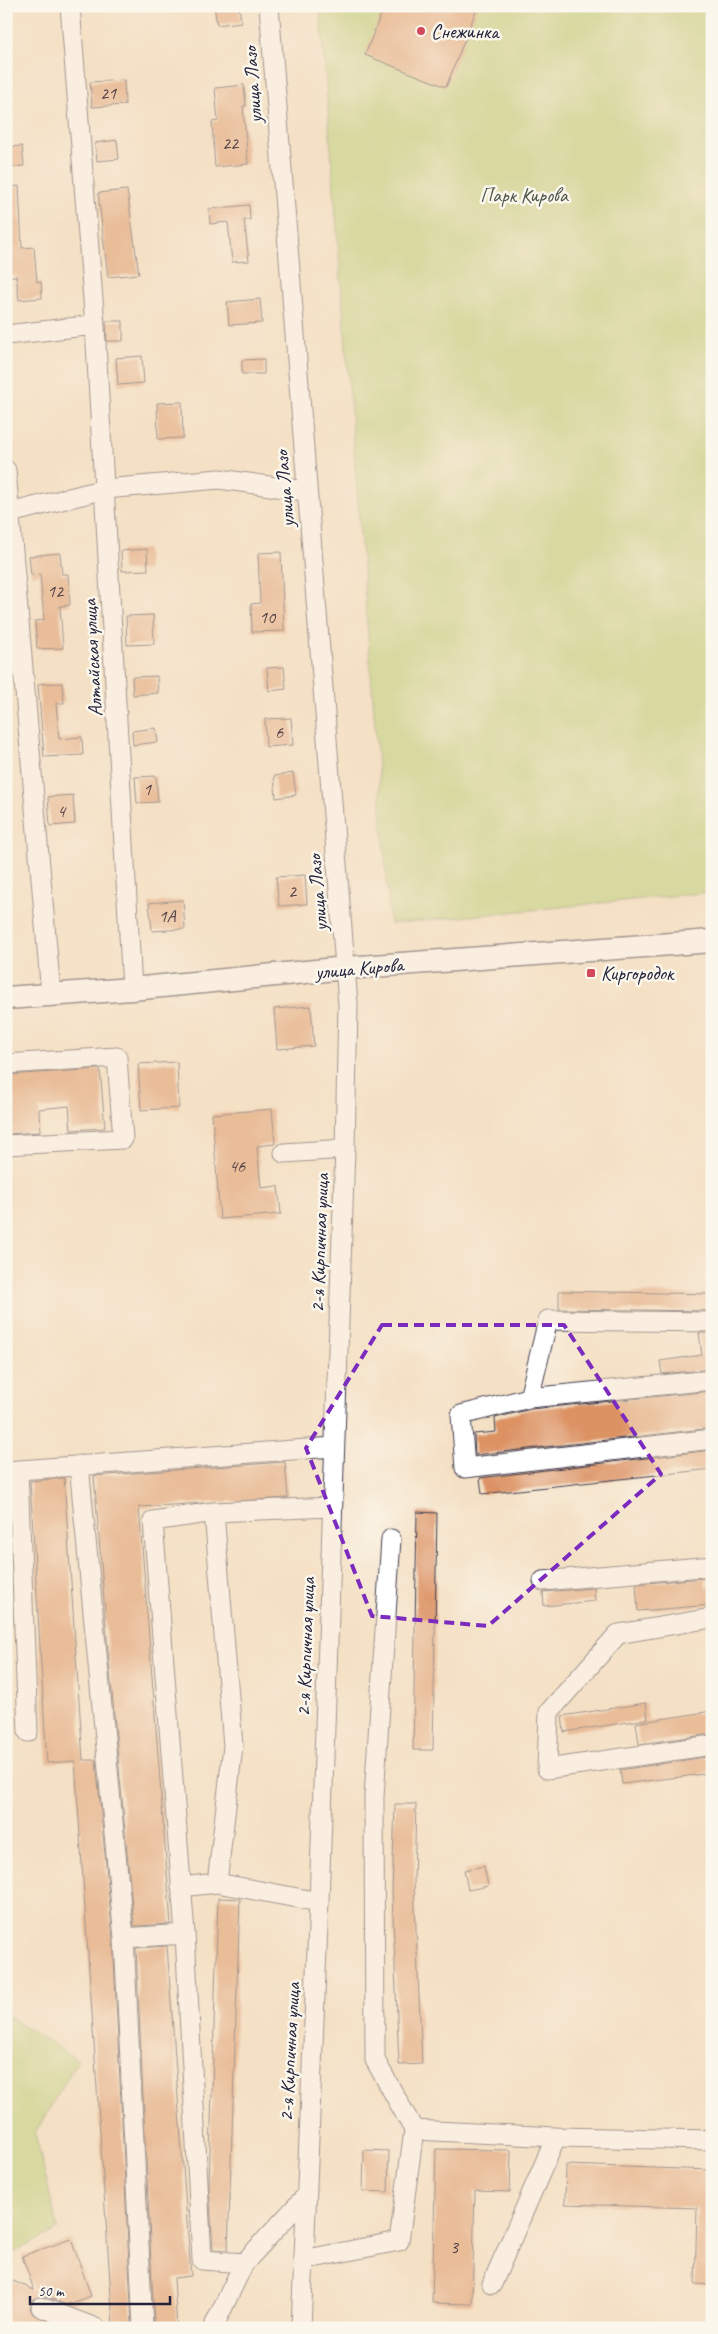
<svg xmlns="http://www.w3.org/2000/svg" width="718" height="2334" font-family="Caveat,sans-serif">
	<style>
		.green { fill: #b6cf74; stroke: #6c7858 }
		.building { fill: #dc9264 }
		.lines { fill: none; stroke-linecap: round; stroke-linejoin: round }
		.minor-casing { stroke: #423e50; stroke-width: 21 }
		.major-casing { stroke: #423e50; stroke-width: 25 }
		.minor { stroke: #fff; stroke-width: 19 }
		.major { stroke: #fff; stroke-width: 22 }
		.marked { fill: none; stroke: #7b2cbf; stroke-width: 4; stroke-dasharray: 10 6; stroke-linejoin: round }
		.poi-dot { fill: #d1495b; stroke: #fbf7ec; stroke-width: 2 }
		.labels { text-anchor: middle; stroke-width: 5; stroke-linejoin: round; paint-order: stroke }
		.number-label { font-size: 18px; fill: #503e45 }
		.poi-label { font-size: 20px; fill: #22223b; stroke: #fbf7ec; text-anchor: start }
		.street-label { font-size: 20px; fill: #22223b; stroke: #fbf7ec }
		.park-label { font-size: 20px; fill: #4e564c; stroke: #fbf7ec }
	</style>
	<rect width="100%" height="100%" fill="#fbf7ec"/>
	<filter id="ink" filterUnits="userSpaceOnUse"><feTurbulence type="fractalNoise" baseFrequency=".02" numOctaves="2"/><feDisplacementMap in="SourceGraphic" scale="10" xChannelSelector="R" yChannelSelector="G"/><feConvolveMatrix kernelMatrix="1 2 1 2 8 2 1 2 1" color-interpolation-filters="sRGB"/></filter>
	<filter id="wash" filterUnits="userSpaceOnUse"><feTurbulence type="fractalNoise" baseFrequency=".0096" numOctaves="4" result="noise"/><feDisplacementMap in="SourceGraphic" scale="20" xChannelSelector="R" yChannelSelector="G"/><feGaussianBlur stdDeviation="1.12" result="paint"/><feColorMatrix in="noise" values="0 0 0 0 0 0 0 0 0 0 0 0 0 0 0 0 0 1.4 0 .05"/><feComposite in="paint" operator="in"/></filter>
	<g filter="url(#wash)">
		<rect width="100%" height="100%" fill="#f4e0c4"/>
		<!-- green -->
		<path class="green" d="M320 6H712V892L390 924Z
			M6 2015 78 2060 35 2133 58 2229 6 2257Z"/>
		<g id="blocks">
			<!-- building -->
			<path class="building" d="M214 6H239L241 22 217 25Z
				M384 6H478L446 87 365 55Z
				M124 80 125 105 92 107 90 82Z
				M244 85 246 106H243L248 164 215 167 212 122 218 121 215 88Z
				M117 140 119 159 97 161 95 143Z
				M22 146 24 166 6 167V147Z
				M19 186 22 248 34 247 37 282H41L42 298 19 300 16 276H8L6 187Z
				M127 190 139 274 108 277 98 193Z
				M249 205 250 220H244L249 261 232 262 228 222 210 224 209 209Z
				M260 299 262 323 229 325 227 302Z
				M106 321H123V341H107Z
				M142 356 144 383 118 385 116 358Z
				M264 359V374H242V360Z
				M182 402 183 438 158 439 157 403Z
				M147 549 148 570 122 571 121 551Z
				M281 552 284 631 252 632 251 604 260 603 258 553Z
				M60 553 62 574H68L70 605 60 606 63 648 37 649 35 621 44 620 40 574 31 575 29 556Z
				M153 615 154 644 127 645 126 616Z
				M284 667 286 689 269 691 267 668Z
				M157 676 158 693 133 695 132 677Z
				M62 683 64 703H56L59 739 82 737 83 755 44 757 38 684Z
				M291 718 293 745 266 747 265 719Z
				M156 728 158 742 133 745 132 731Z
				M293 773 296 795 276 798 274 776Z
				M156 776 158 802 137 803 135 777Z
				M73 795 75 824 50 826 48 797Z
				M305 875 307 904 279 906 276 877Z
				M183 900 185 929 152 931 149 903Z
				M311 1006 314 1046 277 1049 274 1009Z
				M177 1062 179 1108 141 1110 138 1064Z
				M100 1069 105 1128 71 1130 69 1106 39 1109 40 1132 6 1134V1075Z
				M272 1109 275 1144 257 1146 261 1188 278 1186 281 1214 220 1219 212 1114Z
				M559 1291 712 1294V1311L559 1309Z
				M699 1333H712V1369L662 1374 660 1361 702 1355Z
				M712 1391V1428L475 1455 474 1434 496 1432 495 1418 531 1409Z
				M712 1450V1469L482 1494 480 1478Z
				M285 1462 288 1498 139 1507 171 1924 134 1926 108 1650 94 1476Z
				M64 1478 83 1760H96L113 1939 132 2325 113 2326 75 1761 47 1763 30 1481Z
				M417 1512 437 1513 433 1750H413Z
				M705 1578 706 1587H712V1605L638 1611 636 1584Z
				M594 1588 595 1601 544 1606 543 1592Z
				M646 1703 648 1719 564 1732 562 1716Z
				M712 1711V1734L639 1744 636 1723Z
				M712 1756V1773L622 1784 620 1770Z
				M395 1804H416L414 1883 422 2064 399 2065 392 1891Z
				M484 1866 488 1886 468 1890 464 1870Z
				M218 1898 240 1899 228 2250 213 2249 209 2186Z
				M167 1946 191 2276 174 2278 177 2328H160V2323H154L136 1948Z
				M436 2149 511 2150 510 2192 475 2191 472 2304 432 2303Z
				M364 2150 389 2151 388 2192 363 2191Z
				M566 2165 712 2170V2285L695 2284 697 2208 565 2204Z
				M71 2239 91 2296 66 2305 45 2296 34 2299 30 2308 33 2314 64 2328H6V2278L34 2290 22 2256Z"/>
		</g>
	</g>
	<g filter="url(#ink)">
		<use href="#blocks" fill-opacity="0" stroke="#423e50" stroke-width="1"/>
		<g class="lines">
			<!-- minor casing -->
			<g class="minor-casing">
				<path id="minor" d="M269 6 348 1004 345 1149 319 1902 301 2328
					M95 325 132 989
					M6 335 95 325 70 6
					M6 470 51 995
					M6 514 105 489 219 479 306 491
					M6 1064 117 1057 123 1139 6 1145
					M284 1153 345 1149
					M712 1380 529 1398 461 1415 465 1468 712 1439
					M529 1398 548 1320 712 1322
					M79 1465 124 1938 143 2328
					M18 1470 28 1732
					M6 1471 334 1447
					M214 1512 233 1746 217 1883
					M543 1581 712 1566
					M712 1618 618 1634 549 1712 547 1769 712 1745
					M181 1887 217 1883 319 1902
					M124 1938 185 1934
					M414 2130 556 2137 712 2140
					M303 2260 399 2241 414 2130 375 2060 374 1797 391 1539
					M244 2263 202 2260 185 1934 153 1521 214 1512 332 1507
					M492 2284 556 2137
					M41 2307 96 2328
					M213 2328 244 2263 305 2197"/>
			</g>
			<!-- major casing -->
			<g class="major-casing">
				<path id="major" d="M6 998 132 989 346 968 712 941"/>
			</g>
			<!-- minor -->
			<use href="#minor" class="minor"/>
			<!-- major -->
			<use href="#major" class="major"/>
		</g>
	</g>
	<!-- marked area -->
	<path d="M0 0H718V2334H0ZM382 1325H564L661 1474 488 1626 372 1616 306 1448Z" fill="#f4e0c4" fill-opacity=".55" fill-rule="evenodd"/>
	<path class="marked" d="M382 1325H564L661 1474 488 1626 372 1616 306 1448Z"/>
	<!-- markers -->
	<g class="poi-dot">
		<circle cx="421" cy="31" r="5"/>
		<rect x="586" y="968" width="10" height="10" rx="2.5"/>
	</g>
	<g class="labels">
		<!-- number labels -->
		<g class="number-label">
			<text x="108" y="99">21</text>
			<text x="230" y="149">22</text>
			<text x="55" y="597">12</text>
			<text x="267" y="623">10</text>
			<text x="279" y="738">6</text>
			<text x="147" y="795">1</text>
			<text x="61" y="817">4</text>
			<text x="292" y="897">2</text>
			<text x="167" y="922">1А</text>
			<text x="237" y="1172">46</text>
			<text x="454" y="2253">3</text>
		</g>
		<!-- poi labels -->
		<g class="poi-label">
			<text x="431" y="38">Снежинка</text>
			<text x="601" y="980">Киргородок</text>
		</g>
		<!-- street labels -->
		<g class="street-label">
			<text transform="translate(252 85) rotate(-94)" y="7">улица Лазо</text>
			<text transform="translate(284 489) rotate(-95)" y="7">улица Лазо</text>
			<text transform="translate(92 658) rotate(-93)" y="7">Алтайская улица</text>
			<text transform="translate(317 893) rotate(-95)" y="7">улица Лазо</text>
			<text transform="translate(359 968) rotate(-5)" y="7">улица Кирова</text>
			<text transform="translate(319 1243) rotate(-88)" y="7">2-я Кирпичная улица</text>
			<text transform="translate(305 1647) rotate(-88)" y="7">2-я Кирпичная улица</text>
			<text transform="translate(289 2052) rotate(-87)" y="7">2-я Кирпичная улица</text>
		</g>
		<!-- park labels -->
		<g class="park-label">
			<text x="524" y="202">Парк Кирова</text>
		</g>
	</g>
	<!-- margin -->
	<rect width="718" height="2334" fill="none" stroke="#fbf7ec" stroke-width="25"/>
	<!-- scale -->
	<path d="M30 2296v8h140v-8" fill="none" stroke="#22223b" stroke-width="2.5"/>
	<text x="38" y="2296" font-size="15" fill="#22223b" stroke="#fbf7ec" stroke-width="4" paint-order="stroke">50 m</text>
</svg>
